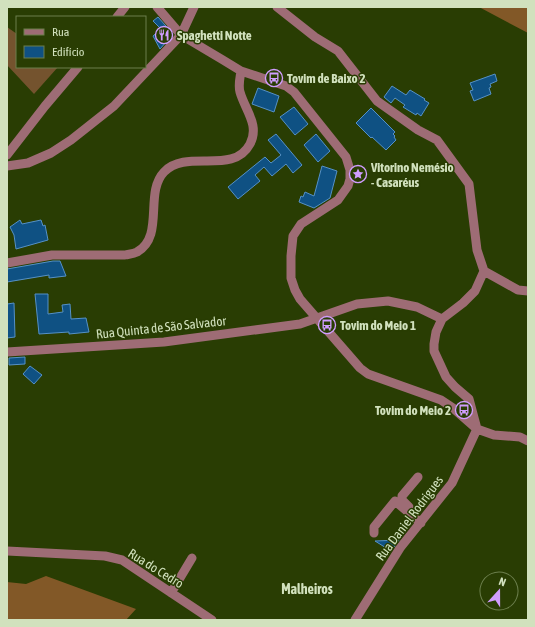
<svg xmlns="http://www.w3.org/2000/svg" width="535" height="627" font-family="'Asap Condensed',sans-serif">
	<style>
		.green { fill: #74532e }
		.forest { fill: #825827 }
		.building { fill: #0f5183; stroke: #5591c7 }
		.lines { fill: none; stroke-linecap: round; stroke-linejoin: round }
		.minor { stroke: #9e6c75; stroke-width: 9 }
		.labels { text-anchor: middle; stroke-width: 3; stroke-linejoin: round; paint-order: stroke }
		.poi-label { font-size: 13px; font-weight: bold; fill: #d1e1bd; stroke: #293d03; text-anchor: start }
		.street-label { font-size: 13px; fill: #d1e1bd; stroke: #293d03 }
		.neighbourhood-label { font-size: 14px; font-weight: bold; fill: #d1e1bd; stroke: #293d03 }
	</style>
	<rect width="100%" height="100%" fill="#293d03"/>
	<!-- green -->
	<path class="green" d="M7 27 17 34V67H58L34 94 7 65Z"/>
	<!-- forest -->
	<path class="forest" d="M479 7H528V33Z
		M46 576 136 609 126 620H7V582L26 584Z"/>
	<!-- building -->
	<path class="building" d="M158 17 173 34 160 49 153 36 161 29 153 21Z
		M495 74 497 81 490 84 491 87 489 88 491 94 474 101 470 91 473 90 470 83Z
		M392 86 406 95 410 90 425 99 424 100 429 103 421 116 417 113 416 115 403 107 405 105 395 98 391 103 384 97Z
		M258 88 279 96 274 112 252 104Z
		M294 107 308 124 295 135 280 117Z
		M371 108 395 132 393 134 395 136 394 137 396 140 386 150 372 137 371 138 356 123Z
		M276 134 302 165 293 173 286 164 272 176 264 167 255 175 260 181 238 199 228 187 265 157 271 163 281 155 268 140Z
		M316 134 330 151 318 162 304 145Z
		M322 166 337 171 330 198 314 208 299 202 301 196 303 197 305 192 314 196Z
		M20 220 22 224 41 220 43 226 45 225 48 240 16 249 14 235 10 227Z
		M53 261H60L66 276 49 278V275L7 282V269Z
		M35 294H48V314L63 312 62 305 70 304 71 319 86 318 89 332 69 334V332L39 334Z
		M14 303 15 337 7 338V304Z
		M25 357V364L9 365V358Z
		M30 366 42 375 34 384 23 374Z
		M399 540 391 551 375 541Z"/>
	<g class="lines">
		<!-- minor -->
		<path class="minor" d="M157 7 181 35 223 60 241 71 286 86 294 92 346 157 350 170V179L348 186 338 200 301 224 293 236 291 256V278L295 290 300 299 360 368 368 374 441 400 453 408 477 429 494 435 520 437 528 441
			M277 7 315 37 338 51 377 101 418 130 437 140 469 184 477 250 484 271 518 290 528 291
			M117 17 125 7
			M7 155 45 106 78 67
			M7 166 28 163 51 153 71 140 114 106 181 35 194 7
			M7 263 52 255H125C129 254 133 254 137 252 165 236 144 193 164 172 187 148 233 176 250 144 260 125 245 110 240 92 238 85 240 78 241 71
			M7 352 164 342 300 324 357 304 388 301 417 307 442 319
			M477 429 469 399 455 387 446 377 434 351V344L436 332 442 319 463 303 475 291 484 271
			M409 507 402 500V496L418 477
			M374 533V527L395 501 421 523
			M7 551 105 556 122 560 212 620
			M171 593 192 558
			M355 620 400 548 452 483 477 429"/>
	</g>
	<!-- icons -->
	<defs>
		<g id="restaurant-ring" transform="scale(0.9)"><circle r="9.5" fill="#293d03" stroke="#d09dfe" stroke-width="1.5"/><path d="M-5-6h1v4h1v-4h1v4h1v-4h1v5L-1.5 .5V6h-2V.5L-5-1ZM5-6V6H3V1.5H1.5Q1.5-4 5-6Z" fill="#d09dfe"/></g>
		<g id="bus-ring" transform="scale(0.9)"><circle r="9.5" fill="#293d03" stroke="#d09dfe" stroke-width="1.5"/><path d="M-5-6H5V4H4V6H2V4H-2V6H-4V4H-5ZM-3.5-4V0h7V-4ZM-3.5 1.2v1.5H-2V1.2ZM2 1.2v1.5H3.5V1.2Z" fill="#d09dfe"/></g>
		<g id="sight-ring" transform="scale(0.9)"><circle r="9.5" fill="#293d03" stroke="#d09dfe" stroke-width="1.5"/><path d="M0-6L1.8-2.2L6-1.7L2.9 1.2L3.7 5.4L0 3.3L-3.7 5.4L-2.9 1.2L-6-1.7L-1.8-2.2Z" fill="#d09dfe"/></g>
	</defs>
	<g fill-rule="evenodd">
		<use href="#restaurant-ring" x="164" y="35"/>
		<use href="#bus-ring" x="274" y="78"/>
		<use href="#sight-ring" x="358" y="174"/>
		<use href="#bus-ring" x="327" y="325"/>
		<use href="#bus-ring" x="464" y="410"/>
	</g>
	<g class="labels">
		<!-- poi labels -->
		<g class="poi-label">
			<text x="177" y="40">Spaghetti Notte</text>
			<text x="287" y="83">Tovim de Baixo 2</text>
			<text x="371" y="172">Vitorino Nemésio<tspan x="371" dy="15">- Casaréus</tspan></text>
			<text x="340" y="330">Tovim do Meio 1</text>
			<text x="451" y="415" text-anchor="end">Tovim do Meio 2</text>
		</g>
		<!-- street labels -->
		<g class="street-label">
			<text transform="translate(161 327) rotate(-6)" y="5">Rua Quinta de São Salvador</text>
			<text transform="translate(409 518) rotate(-53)" y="5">Rua Daniel Rodrigues</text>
			<text transform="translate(156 568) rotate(32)" y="5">Rua do Cedro</text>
		</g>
		<!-- neighbourhood labels -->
		<g class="neighbourhood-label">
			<text x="307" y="594">Malheiros</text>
		</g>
	</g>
	<!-- border -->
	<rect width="535" height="627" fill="none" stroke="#d1e1bd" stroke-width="16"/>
	<!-- legend -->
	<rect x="16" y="16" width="130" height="52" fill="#293d03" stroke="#6c7f4d"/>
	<rect x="24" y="29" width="20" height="6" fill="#9e6c75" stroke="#6c7f4d"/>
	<text x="52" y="36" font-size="12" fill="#d1e1bd">Rua</text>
	<rect x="24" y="46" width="20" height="12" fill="#0f5183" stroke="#6c7f4d"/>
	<text x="52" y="56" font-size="12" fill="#d1e1bd">Edifício</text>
	<!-- north arrow -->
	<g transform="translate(499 591) rotate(21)"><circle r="19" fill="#293d03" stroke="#6c7f4d"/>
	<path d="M0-3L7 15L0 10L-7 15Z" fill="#d09dfe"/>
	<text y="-6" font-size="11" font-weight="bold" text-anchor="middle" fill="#d1e1bd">N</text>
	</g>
</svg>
